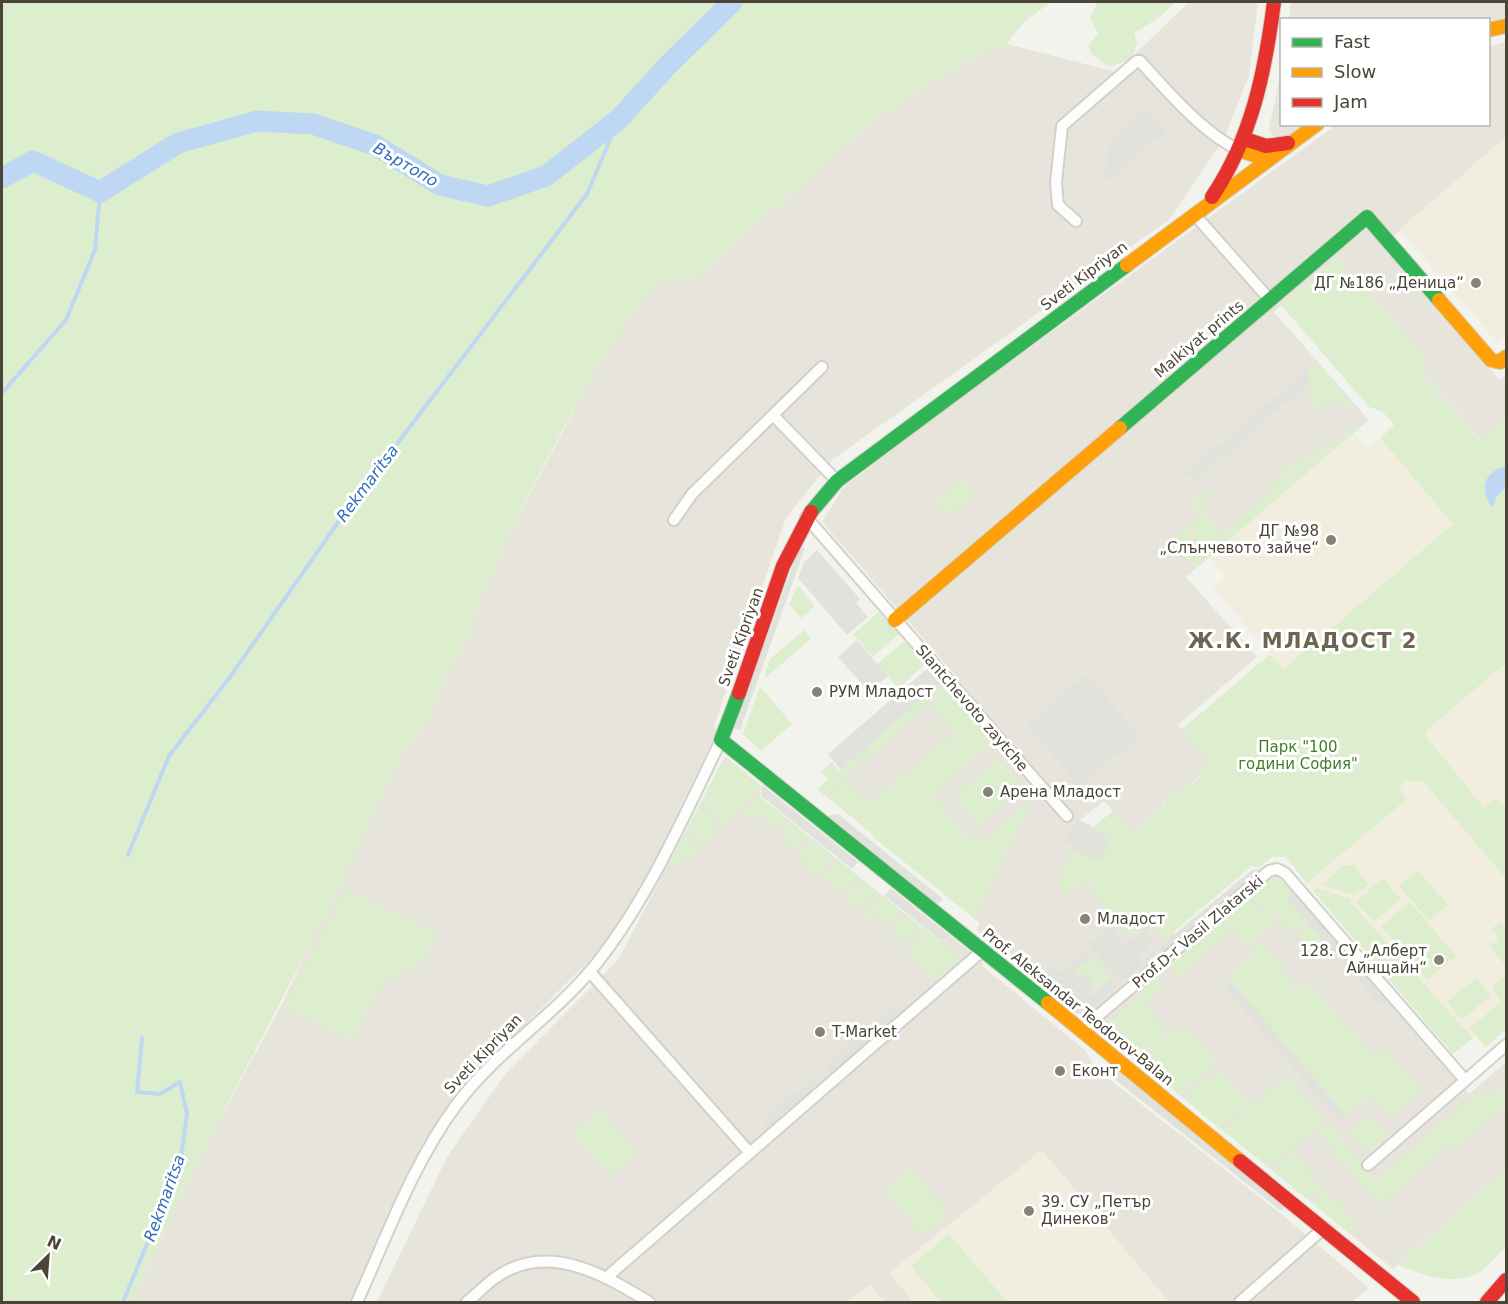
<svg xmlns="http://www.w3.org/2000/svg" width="1508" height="1304" font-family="'DejaVu Sans',sans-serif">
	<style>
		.residential { fill: #e7e5db }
		.education { fill: #f1eee0 }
		.green { fill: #ddeece }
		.parking { fill: #e2e2dc }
		.water { fill: #bed7f2 }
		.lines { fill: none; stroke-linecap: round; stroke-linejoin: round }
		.stream { stroke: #bed7f2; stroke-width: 4 }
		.river { stroke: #bed7f2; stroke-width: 21 }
		.street-casing { stroke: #d1d0cb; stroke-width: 14 }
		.fast-casing { stroke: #d2d0c5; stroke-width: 16 }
		.slow-casing { stroke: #d2d0c5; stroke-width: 16 }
		.jam-casing { stroke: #d2d0c5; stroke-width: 16 }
		.street { stroke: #fdfdfc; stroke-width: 10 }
		.fast { stroke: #30b455; stroke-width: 14 }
		.slow { stroke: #ff9f0a; stroke-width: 14 }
		.jam { stroke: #e5322d; stroke-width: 14 }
		.poi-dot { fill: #858278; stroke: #fff; stroke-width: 2 }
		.labels { text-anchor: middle; stroke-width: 6; stroke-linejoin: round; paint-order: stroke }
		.street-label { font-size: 15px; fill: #4a4538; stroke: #fff }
		.poi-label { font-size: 15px; fill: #4a4538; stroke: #fff; text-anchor: start }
		.park-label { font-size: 15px; fill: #3f7f29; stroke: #fff }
		.water-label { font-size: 16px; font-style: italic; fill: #2d6eba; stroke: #fff }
		.district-label { font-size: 21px; font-weight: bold; letter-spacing: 1.5px; fill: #6d654f; stroke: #fff }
	</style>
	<rect width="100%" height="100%" fill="#f3f3ee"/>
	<!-- residential -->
	<path class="residential" d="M1189 2H1258L1249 75 1224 139 1170 219 832 460 786 518 714 726 717 731 638 897 599 951 453 1096 397 1199 354 1302H131L208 1141 282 1004 398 760 424 726 450 669 471 633 482 594 499 561 504 544 586 387 622 327 656 284 700 275 852 139 911 94 991 49 1007 44 1116 72Z
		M1291 2H1506V23L1489 28 1488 20H1289Z
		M1506 42V137L1383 245 1500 380 1506 375V418L1481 440 1418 368 1427 360 1337 257 1274 312 1369 420 1186 577 1257 657 1178 725 1210 763 1201 775 1178 795 1164 801 1166 804 1133 834 1104 801 1080 820 1188 948 1273 877 1277 876 1469 1094 1506 1062V1169L1393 1269 977 930 979 923 820 791 954 674 822 522 843 488 935 417 1336 125 1488 124 1489 46Z
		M1281 72 1282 124 1307 125 1294 134 1279 139 1272 135 1269 128Z
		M725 756 761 786 760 797 940 942 950 936 984 964 982 966 1085 1050 1094 1067 1280 1213 1369 1288 1352 1302H377L447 1157 506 1073 618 960Z"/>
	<!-- education -->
	<path class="education" d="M1506 137V336L1498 343 1399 230Z
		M1354 433 1368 448 1380 438 1454 523 1284 669 1213 589 1227 577 1209 557Z
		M1506 660V1029L1486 1047 1475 1036 1453 1054 1298 873 1436 755 1418 732Z
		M1042 1150 1169 1302H913L889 1273Z
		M870 1284 885 1302H846Z"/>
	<!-- green -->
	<path class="green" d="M2 2H1051L1023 23 1007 44 991 49 911 94 852 139 700 275 656 284C593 363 550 454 504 544L499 561 482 594 471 633 450 669 424 726 398 760 341 886 208 1141 131 1302H2Z
		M1097 2H1175C1163 17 1150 23 1134 33L1137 43 1132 59 1109 67 1090 53 1089 45 1098 33 1090 19Z
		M1337 257 1427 360 1418 368 1480 440 1506 418V663L1427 730 1425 735 1484 808 1497 798 1506 809V879L1423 781 1412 782 1408 779 1399 786 1407 799 1307 883 1285 857H1272L1259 868 1252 866 1166 938 1152 921 1135 935 1126 933 1084 881 1060 896 1061 873 1071 853 1077 851 1084 856 1103 836 1093 827 1113 811 1133 834 1166 805 1163 801 1175 791 1178 795 1201 776 1199 772 1210 763 1181 730 1270 654 1284 669 1453 524 1380 438 1394 425 1383 412 1369 407 1281 305Z
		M1313 364 1323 371 1357 409 1336 403 1332 398 1317 411 1309 402 1314 397 1306 388 1311 384 1307 370Z
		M1355 425 1358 429 1195 569 1193 566V560L1294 472 1297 475Z
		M1333 437 1335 439 1298 471 1295 468 1260 497 1258 495 1293 462 1296 465Z
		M962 479 975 494 948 516 935 502Z
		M1207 489 1211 494 1199 505 1221 531 1200 549 1194 541 1195 519 1199 514 1190 504Z
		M1191 522 1190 563 1170 540Z
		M798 585 815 606 801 618 789 604Z
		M879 612 899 634 873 657 853 634Z
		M804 630 811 639 764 679 769 660Z
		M903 642 908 643 925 664 900 687 896 686 877 664Z
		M941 683 946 690 823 796 818 789 828 779 821 771 832 762 840 771Z
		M760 686 792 724 761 751 743 734Z
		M948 692 992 742 932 795 971 840 976 837 982 843 1033 798 975 919 872 836 874 833 828 796 846 780 867 804 906 770 908 773 944 740 931 724 933 722 954 745 955 732 931 706Z
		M998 759 1023 788 979 826 954 797Z
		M727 763 735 764 747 774 748 781 756 782 761 787 723 827 701 802 719 767Z
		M760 793V797L786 818 775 829 764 817H737Z
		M699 806 720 830 701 847 686 831Z
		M790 821 810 837 795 851 778 832Z
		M684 835 697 850 677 867 671 860Z
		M814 840 835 858 816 875 798 854Z
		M839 860 859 877 842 893 830 880 825 884 819 878Z
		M1343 865H1354L1369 885 1354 895 1322 885Z
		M1418 870 1448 905 1429 921 1399 886Z
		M1277 876 1291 890 1287 899 1307 922 1294 934 1280 919 1248 897Z
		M1383 878 1401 899 1373 922 1356 901Z
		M863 880 878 892 857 911 845 896Z
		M1317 888 1351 899 1350 902 1473 1038 1453 1054 1313 891Z
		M345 889 437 933 426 960 381 985 353 1041 285 1008Z
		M882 895 903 912 887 927 875 914 867 921 860 914Z
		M1246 899 1277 920 1247 946 1224 918Z
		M1410 902 1456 956 1427 980 1381 926Z
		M907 915 922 928 903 945 890 930Z
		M1222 920 1231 931 1178 976 1168 965Z
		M1500 922 1506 930 1505 965 1482 937 1492 945 1499 939 1491 929Z
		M1310 926 1325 943 1312 955 1297 937Z
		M926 930 961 959 935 980 906 948Z
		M1259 940 1296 986 1299 984 1303 989 1311 982 1348 1028 1350 1027 1375 1056 1385 1048 1407 1074 1406 1076 1422 1092 1391 1118 1375 1100 1368 1099 1345 1115 1228 978 1231 972 1253 953 1249 948Z
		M1092 955 1111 978 1088 997 1096 987 1083 973 1080 975 1075 969 1090 961 1088 958Z
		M1506 975V1029L1486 1047 1470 1028 1501 1002 1492 987Z
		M1156 976 1165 987 1145 1004 1136 993Z
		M1476 978 1491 995 1462 1020 1447 1002Z
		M1137 996 1166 1030 1171 1027 1174 1030 1137 1061 1106 1036 1103 1028Z
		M1184 1025 1217 1064 1180 1095 1139 1062Z
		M1220 1068 1250 1104 1220 1129 1183 1098Z
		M1287 1076 1325 1120 1269 1168 1223 1130Z
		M1506 1082V1111L1503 1108 1453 1150 1448 1145 1379 1205 1318 1132 1328 1124 1376 1180 1476 1094 1495 1092Z
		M599 1108 637 1152 609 1176 571 1133Z
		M1371 1114 1388 1136 1368 1153 1350 1132Z
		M1294 1152 1322 1188 1309 1200 1272 1170Z
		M910 1167 949 1215 922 1236 884 1188Z
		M1506 1169V1247C1497 1255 1486 1270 1475 1275 1450 1285 1421 1275 1398 1265Z
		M1325 1192 1331 1199 1334 1197 1358 1227 1350 1233 1312 1203Z
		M949 1234 1007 1302H941L911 1266Z"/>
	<!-- parking -->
	<path class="parking" d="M1145 109 1167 132 1161 138 1146 145 1108 181 1105 177 1108 144Z
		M1307 370 1310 382 1196 480 1185 474Z
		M800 546 805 548 740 730 734 728Z
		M817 550 860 599 856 603 868 617 847 635 798 578 804 562Z
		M857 640 888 676 869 692 838 657Z
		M929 667 942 682 841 770 828 754Z
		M1087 674 1140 736 1079 787 1027 725Z
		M762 785 858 862 852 869 761 796Z
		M838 814 943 899 937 905 827 816Z
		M1077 819 1090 825 1107 838 1108 845 1103 857 1093 859 1084 856 1064 841Z
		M1253 869 1260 870 1145 966 1147 957Z
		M890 888 950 936 941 941 885 896Z
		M1291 890 1389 1002 1379 1005 1287 898Z
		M1111 926 1125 945 1144 929 1154 942 1138 957 1144 964 1121 983 1088 944Z
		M1087 949 1091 954 1087 958 1089 961 1074 969 1079 976 1083 973 1095 987 1086 995 1088 998 1111 979 1117 986 1085 1014 1076 1013 1037 981 1051 965 1060 972Z
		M1232 982 1345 1115 1338 1120 1224 988Z
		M896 1005 904 1009 830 1074 824 1067Z
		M1114 1068 1286 1205 1281 1211 1108 1074Z
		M813 1077 818 1083 766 1129 763 1120Z"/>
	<!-- water -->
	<path class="water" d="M1506 466V486L1496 497 1493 508C1478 489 1484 472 1506 466Z"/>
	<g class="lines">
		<!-- stream -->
		<path class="stream" d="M2 393 66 320 95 250 100 192
			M128 855 169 756 230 677 346 511 587 194 619 119
			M123 1302 180 1164 187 1114 180 1082 160 1094 137 1092 142 1038"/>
		<!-- river -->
		<path class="river" d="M2 178 33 161 100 192 178 143 257 121 313 124 375 145 440 185 488 196 546 176 619 119 666 67 732 2"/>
		<!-- street casing -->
		<g class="street-casing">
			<path id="street" d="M1194 214 1270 300
				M1076 221 1058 205 1056 183 1062 126 1137 61H1140C1166 90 1204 134 1239 150
				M773 415 837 481
				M806 517 1067 816
				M674 520 692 494 822 367
				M590 972 750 1153
				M1081 1030 1269 871 1277 869 1285 873 1465 1080
				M1368 1165 1506 1045
				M607 1277 982 951
				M357 1302C387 1236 413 1163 457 1104 495 1053 551 1018 592 969 647 902 683 818 721 740
				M467 1302C477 1294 485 1285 495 1278 547 1241 603 1274 649 1302
				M1240 1302 1324 1228"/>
		</g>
		<!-- fast casing -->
		<g class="fast-casing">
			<path id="fast" d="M1120 428 1367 217 1439 300
				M811 512 837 481 1127 265
				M739 693 721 740 1048 1003"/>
		</g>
		<!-- slow casing -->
		<g class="slow-casing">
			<path id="slow" d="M1488 30 1506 26
				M1239 150 1257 156 1275 155
				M1127 265 1317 124
				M1439 300 1491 360 1500 362 1506 357
				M895 620 1120 428
				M1048 1003 1240 1161"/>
		</g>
		<!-- jam casing -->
		<g class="jam-casing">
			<path id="jam" d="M1245 139 1266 146 1288 143
				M1212 197C1252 137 1265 72 1274 2
				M739 693 783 566 811 512
				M1240 1161 1413 1302
				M1487 1302 1506 1280"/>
		</g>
		<!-- street -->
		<use href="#street" class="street"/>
		<!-- fast -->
		<use href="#fast" class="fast"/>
		<!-- slow -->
		<use href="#slow" class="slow"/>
		<!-- jam -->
		<use href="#jam" class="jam"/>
	</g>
	<!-- markers -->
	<g class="poi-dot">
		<circle cx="1476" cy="283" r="6"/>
		<circle cx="1331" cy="540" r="6"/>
		<circle cx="817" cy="692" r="6"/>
		<circle cx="988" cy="792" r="6"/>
		<circle cx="1085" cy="919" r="6"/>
		<circle cx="1439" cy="960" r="6"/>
		<circle cx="820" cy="1032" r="6"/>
		<circle cx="1060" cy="1071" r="6"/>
		<circle cx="1029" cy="1211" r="6"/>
	</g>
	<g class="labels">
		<!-- street labels -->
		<g class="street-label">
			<text transform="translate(1084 276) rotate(-37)" y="5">Sveti Kipriyan</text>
			<text transform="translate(1199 339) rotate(-40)" y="5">Malkiyat prints</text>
			<text transform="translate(741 637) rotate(-70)" y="5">Sveti Kipriyan</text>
			<text transform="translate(972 708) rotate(49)" y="5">Slantchevoto zaytche</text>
			<text transform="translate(1198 932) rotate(-40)" y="5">Prof.D-r Vasil Zlatarski</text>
			<text transform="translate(1078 1007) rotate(39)" y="5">Prof. Aleksandar Teodorov-Balan</text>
			<text transform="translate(483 1054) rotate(-46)" y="5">Sveti Kipriyan</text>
		</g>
		<!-- poi labels -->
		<g class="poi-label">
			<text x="1464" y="288" text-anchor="end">ДГ №186 „Деница“</text>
			<text x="1319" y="536" text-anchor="end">ДГ №98<tspan x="1319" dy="17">„Слънчевото зайче“</tspan></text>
			<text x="829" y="697">РУМ Младост</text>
			<text x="1000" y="797">Арена Младост</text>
			<text x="1097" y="924">Младост</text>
			<text x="1427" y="956" text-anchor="end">128. СУ „Алберт<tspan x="1427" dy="17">Айнщайн“</tspan></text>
			<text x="832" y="1037">T-Market</text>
			<text x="1072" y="1076">Еконт</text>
			<text x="1041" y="1207">39. СУ „Петър<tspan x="1041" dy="17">Динеков“</tspan></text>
		</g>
		<!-- park labels -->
		<g class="park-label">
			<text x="1298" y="752">Парк "100<tspan x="1298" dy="17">години София"</tspan></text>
		</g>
		<!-- water labels -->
		<g class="water-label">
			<text transform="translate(406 164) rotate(30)" y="6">Въртопо</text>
			<text transform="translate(367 483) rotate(-53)" y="6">Rekmaritsa</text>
			<text transform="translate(164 1198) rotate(-70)" y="6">Rekmaritsa</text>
		</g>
		<!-- district labels -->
		<g class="district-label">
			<text x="1303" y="648">Ж.К. МЛАДОСТ 2</text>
		</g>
	</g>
	<!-- border -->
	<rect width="1508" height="1304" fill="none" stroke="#4a4538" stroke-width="6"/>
	<!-- legend -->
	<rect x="1280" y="18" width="210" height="108" fill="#ffffff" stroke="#b7b5af" stroke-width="1.5"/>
	<rect x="1292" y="38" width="30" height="9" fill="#30b455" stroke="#b7b5af" stroke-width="1.5"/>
	<text x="1334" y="48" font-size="18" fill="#4a4538">Fast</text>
	<rect x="1292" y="68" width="30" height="9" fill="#ff9f0a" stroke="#b7b5af" stroke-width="1.5"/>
	<text x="1334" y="78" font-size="18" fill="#4a4538">Slow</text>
	<rect x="1292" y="98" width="30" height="9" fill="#e5322d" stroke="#b7b5af" stroke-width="1.5"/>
	<text x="1334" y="108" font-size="18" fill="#4a4538">Jam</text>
	<!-- north arrow -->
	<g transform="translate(48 1256) rotate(25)" stroke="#ffffff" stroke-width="4.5" paint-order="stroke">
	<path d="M0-4.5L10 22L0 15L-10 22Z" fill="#4a4538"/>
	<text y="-9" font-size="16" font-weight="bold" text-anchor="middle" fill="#4a4538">N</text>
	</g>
</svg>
